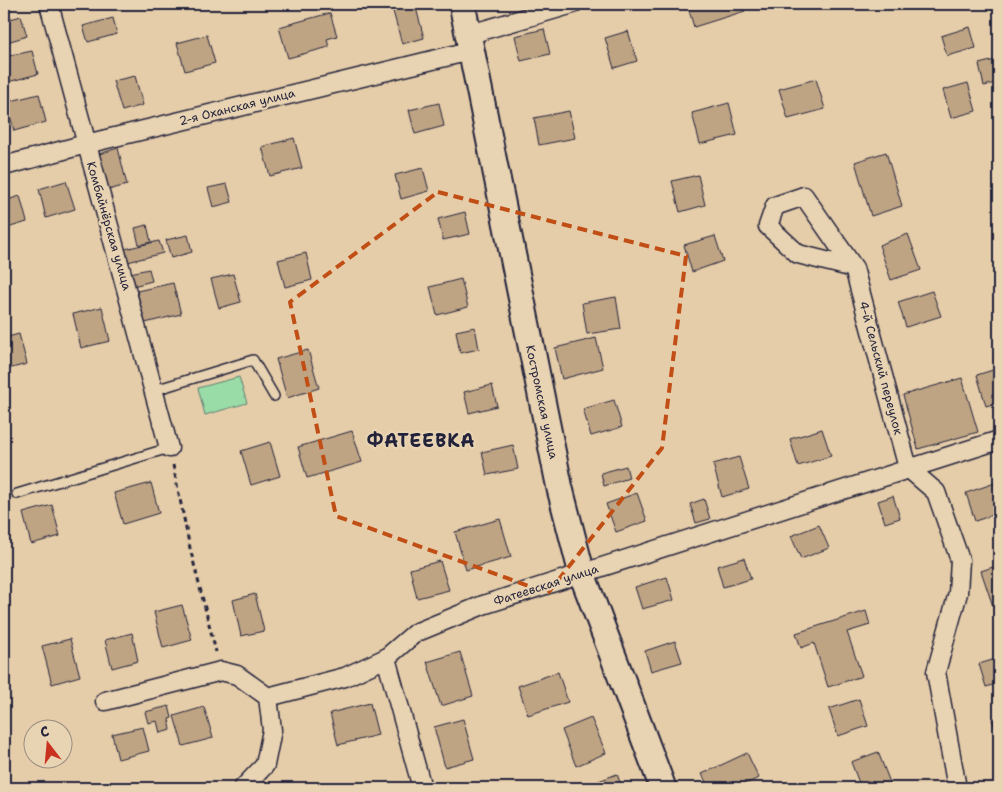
<svg xmlns="http://www.w3.org/2000/svg" width="1003" height="792" font-family="'Shantell Sans',sans-serif">
	<style>
		.green { fill: #99dca7; stroke: #5e7f71 }
		.building { fill: #bfa484; stroke: #22223b }
		.lines { fill: none; stroke-linecap: round; stroke-linejoin: round }
		.lane-casing { stroke: #22223b; stroke-width: 12 }
		.street-casing { stroke: #22223b; stroke-width: 21 }
		.secondary-casing { stroke: #22223b; stroke-width: 29 }
		.path { stroke: #22223b; stroke-width: 3; stroke-dasharray: 5 4; stroke-linecap: butt }
		.lane { stroke: #e8d3b2; stroke-width: 9 }
		.street { stroke: #e8d3b2; stroke-width: 18 }
		.secondary { stroke: #e8d3b2; stroke-width: 25 }
		.marked { fill: none; stroke: #c04e15; stroke-width: 4; stroke-dasharray: 10 6; stroke-linejoin: round }
		.labels { text-anchor: middle; stroke-width: 4.5; stroke-linejoin: round; paint-order: stroke }
		.street-label { font-size: 12px; fill: #22223b; stroke: #e8d3b2 }
		.district-label { font-size: 18px; font-weight: bold; letter-spacing: 1px; fill: #22223b; stroke: #e8d3b2 }
	</style>
	<rect width="100%" height="100%" fill="#e6cda9"/>
	<filter id="ink" filterUnits="userSpaceOnUse"><feTurbulence type="fractalNoise" baseFrequency=".02" numOctaves="2"/><feDisplacementMap in="SourceGraphic" scale="10" xChannelSelector="R" yChannelSelector="G"/><feConvolveMatrix kernelMatrix="1 2 1 2 8 2 1 2 1" color-interpolation-filters="sRGB"/></filter>
	<g filter="url(#ink)">
		<!-- green -->
		<path class="green" d="M239 377 247 403 205 415 198 388Z"/>
		<!-- building -->
		<path class="building" d="M391 4H415L424 38 402 44Z
			M687 4H743L745 11 694 27Z
			M330 13 337 36 327 39 329 47 288 58 279 27Z
			M21 16 27 36 4 43V21Z
			M113 18 117 34 88 42 83 26Z
			M970 27 976 48 947 56 941 36Z
			M544 29 550 54 521 61 515 36Z
			M628 31 637 61 614 68 605 38Z
			M207 35 215 63 185 71 177 43Z
			M32 51 38 74 4 83V57Z
			M999 59V82L984 86 979 64Z
			M135 76 143 105 122 111 113 81Z
			M816 79 825 109 788 119 779 89Z
			M968 83 976 111 951 118 943 90Z
			M39 94 46 122 14 131 7 102Z
			M439 103 444 126 415 134 409 110Z
			M729 103 737 135 700 144 692 113Z
			M569 111 575 138 539 145 534 118Z
			M294 138 302 168 270 176 262 147Z
			M118 148 127 185 108 190 99 154Z
			M886 152 902 206 871 216 855 162Z
			M423 168 429 191 401 199 395 175Z
			M698 175 705 205 680 212 672 181Z
			M66 181 75 209 46 218 39 189Z
			M227 184 232 202 213 207 208 188Z
			M20 196 27 222 4 229V201Z
			M465 212 470 234 443 240 438 219Z
			M147 225 151 242 139 245 135 228Z
			M908 234 921 270 891 280 879 245Z
			M188 235 192 252 171 258 166 240Z
			M715 236 723 261 692 272 684 245Z
			M159 241 163 253 128 262 125 249Z
			M306 253 312 280 285 287 278 260Z
			M149 269 152 281 133 286 130 273Z
			M233 274 241 302 219 308 211 279Z
			M461 279 468 307 437 315 430 287Z
			M173 283 181 314 145 323 137 291Z
			M932 291 941 316 906 327 898 302Z
			M616 297 621 329 587 334 582 303Z
			M102 307 110 341 81 348 73 314Z
			M475 327 479 349 460 353 456 331Z
			M19 334 27 364 4 370V338Z
			M596 338 603 368 562 379 555 348Z
			M308 350 319 388 287 398 276 359Z
			M996 369 999 380V402L986 406 977 375Z
			M962 378 978 432 918 449 903 395Z
			M492 385 497 406 469 413 464 392Z
			M614 400 622 427 591 436 583 409Z
			M822 429 831 456 798 466 790 439Z
			M352 431 362 462 307 478 298 447Z
			M270 442 280 476 251 485 241 451Z
			M513 445 518 469 487 475 482 452Z
			M739 457 749 489 722 497 713 464Z
			M626 466 629 478 604 486 601 473Z
			M151 483 159 513 123 524 114 493Z
			M995 483 999 495V513L975 521 966 493Z
			M637 493 647 521 616 532 606 504Z
			M893 496 900 518 885 523 878 501Z
			M704 499 710 519 696 523 690 504Z
			M52 505 60 536 31 544 23 513Z
			M500 519 511 557 466 570 455 532Z
			M819 525 829 548 801 559 791 536Z
			M744 558 751 579 723 587 717 566Z
			M440 561 449 590 417 598 410 569Z
			M999 565V614L996 615 981 571Z
			M667 577 674 600 642 609 635 587Z
			M255 594 264 631 241 636 233 600Z
			M182 605 192 640 163 648 154 612Z
			M866 611 870 625 847 632 862 676 828 687 814 643 801 648 796 633Z
			M132 633 138 661 112 668 105 640Z
			M70 639 80 676 52 684 42 646Z
			M675 641 682 662 651 671 645 651Z
			M460 652 473 696 441 706 427 662Z
			M999 658V683L986 687 979 664Z
			M558 672 568 702 528 715 518 686Z
			M859 699 868 726 838 736 829 709Z
			M370 703 378 735 338 745 330 713Z
			M169 706 172 718 169 719 171 730 160 733 157 721 148 723 145 712Z
			M204 707 213 738 183 746 174 716Z
			M999 717V742L992 719Z
			M591 718 606 753 576 766 562 730Z
			M463 719 474 759 445 767 434 727Z
			M143 727 149 751 118 759 112 734Z
			M878 752 891 785 882 788H861L851 762Z
			M747 753 759 778 736 788H709L702 774Z
			M617 774 622 788H580Z"/>
		<g class="lines">
			<!-- lane casing -->
			<g class="lane-casing">
				<path id="lane" d="M155 390 253 360 274 396
					M17 494 169 448"/>
			</g>
			<!-- street casing -->
			<g class="street-casing">
				<path id="street" d="M49 4 169 448
					M467 35 573 4
					M4 166 86 144 470 51
					M854 268 798 254 768 226 775 206 804 196 854 268 908 468 936 492 960 560 958 593 936 672 957 788
					M386 658 422 788
					M105 701 221 671 237 675 268 697 345 677 386 658 415 633 483 605 999 440
					M243 788 265 765 272 730 268 697"/>
			</g>
			<!-- secondary casing -->
			<g class="secondary-casing">
				<path id="secondary" d="M462 4 560 489 582 574 663 788"/>
			</g>
			<!-- path -->
			<path class="path" d="M173 465 190 548 216 652"/>
			<!-- lane -->
			<use href="#lane" class="lane"/>
			<!-- street -->
			<use href="#street" class="street"/>
			<!-- secondary -->
			<use href="#secondary" class="secondary"/>
		</g>
	</g>
	<!-- marked area -->
	<path class="marked" d="M438 192 686 256 662 448 548 593 336 516 290 302Z"/>
	<g class="labels">
		<!-- street labels -->
		<g class="street-label">
			<text transform="translate(237 107) rotate(-14)" y="4">2-я Оханская улица</text>
			<text transform="translate(109 226) rotate(74)" y="4">Комбайнёрская улица</text>
			<text transform="translate(881 368) rotate(75)" y="4">4-й Сельский переулок</text>
			<text transform="translate(542 402) rotate(78)" y="4">Костромская улица</text>
			<text transform="translate(546 585) rotate(-18)" y="4">Фатеевская улица</text>
		</g>
		<!-- district labels -->
		<g class="district-label">
			<text x="421" y="447">ФАТЕЕВКА</text>
		</g>
	</g>
	<!-- margin -->
	<rect width="1003" height="792" fill="none" stroke="#e8d3b2" stroke-width="20"/>
	<rect x="10" y="10" width="983" height="772" fill="none" stroke="#22223b" stroke-width="2" filter="url(#ink)"/>
	<!-- north arrow -->
	<g transform="translate(48 744) rotate(344)"><circle r="24" fill="#e8d3b2" stroke="#998c82"/>
	<path d="M0-4L9 19L0 12L-9 19Z" fill="#c8321e"/>
	<text y="-8" font-size="14" font-weight="bold" text-anchor="middle" fill="#22223b">С</text>
	</g>
</svg>
